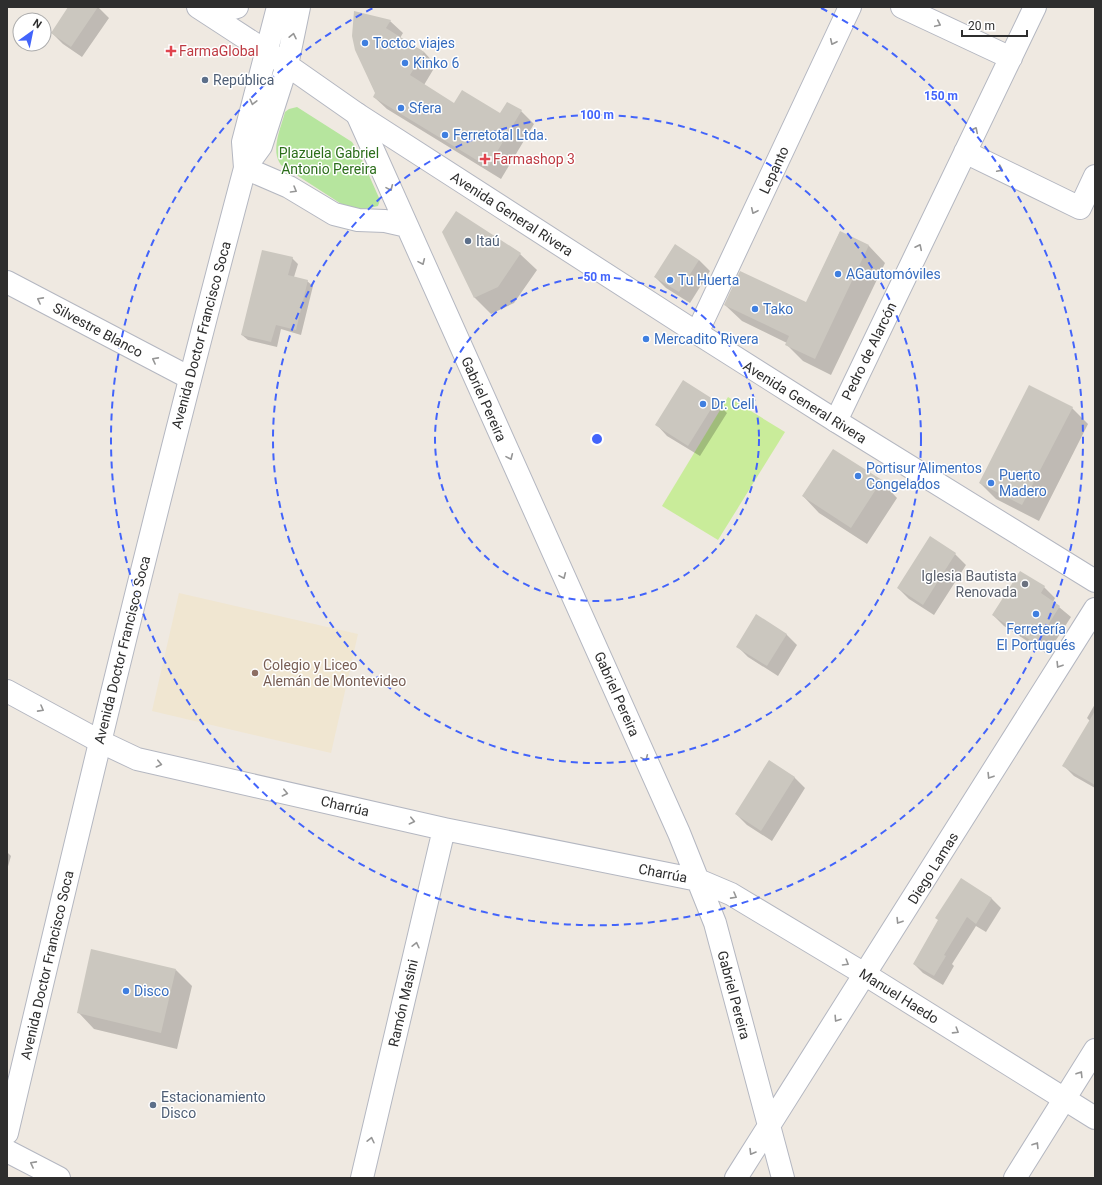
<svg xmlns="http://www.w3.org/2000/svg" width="1102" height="1185" font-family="Roboto,sans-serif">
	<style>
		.education { fill: #f0e6d1 }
		.green { fill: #b6e59e }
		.pitch { fill: #c9ec9a }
		.shadow { fill: #0003 }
		.building { fill: #cbc7bf }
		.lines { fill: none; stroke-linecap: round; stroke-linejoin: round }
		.street-casing { stroke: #b4b7c1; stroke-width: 24 }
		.secondary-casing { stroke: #b4b7c1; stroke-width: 24 }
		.street { stroke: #fff; stroke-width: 22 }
		.secondary { stroke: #fff; stroke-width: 22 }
		.oneway { stroke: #969696 }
		.ring { fill: none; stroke: #4264fb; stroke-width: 2; stroke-dasharray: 7 5 }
		.shop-dot { fill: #3f7fe0; stroke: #fff; stroke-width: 1.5 }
		.health-dot { fill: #e0444e; stroke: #fff; stroke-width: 1.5 }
		.service-dot { fill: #5c6f8a; stroke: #fff; stroke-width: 1.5 }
		.worship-dot { fill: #6b7280; stroke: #fff; stroke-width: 1.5 }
		.education-dot { fill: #8d6e63; stroke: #fff; stroke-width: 1.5 }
		.labels { text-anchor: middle; stroke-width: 3; stroke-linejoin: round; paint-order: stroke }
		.shop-label { font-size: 14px; fill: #366cbe; stroke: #fff; text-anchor: start }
		.health-label { font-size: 14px; fill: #be3a42; stroke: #fff; text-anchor: start }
		.service-label { font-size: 14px; fill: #4e5e75; stroke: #fff; text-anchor: start }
		.park-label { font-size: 14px; fill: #2c6e1b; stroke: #fff }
		.street-label { font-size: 14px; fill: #2e2e2e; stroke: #fff }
		.worship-label { font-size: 14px; fill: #5b616d; stroke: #fff; text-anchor: end }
		.education-label { font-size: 14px; fill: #785e54; stroke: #fff; text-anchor: start }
		.centre { fill: #4264fb; stroke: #fff; stroke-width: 2 }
		.ring-label { font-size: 12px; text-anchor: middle; font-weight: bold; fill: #4264fb; stroke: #fff; stroke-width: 3; stroke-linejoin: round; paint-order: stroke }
	</style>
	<rect width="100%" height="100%" fill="#efe9e1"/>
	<!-- education -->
	<path class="education" d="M179 593 358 634 331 753 152 711Z"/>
	<!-- green -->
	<path class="green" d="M297 107 352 142 359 153 380 200 378 206 361 210 346 207 281 165C270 150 281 128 285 112L289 109Z"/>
	<!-- pitch -->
	<path class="pitch" d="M728 397 785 432 718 540 662 506Z"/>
	<!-- shadow -->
	<path class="shadow" d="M69 7H98L109 18 82 57 63 44 52 33Z
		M390 21 403 33 400 38 424 52 436 65 424 85 454 105 501 114 508 103 521 111 534 124 501 179 387 109 374 97 376 94 356 50Z
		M456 212 520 254 537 270 514 303 491 314 475 298Z
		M840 232 869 246 885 263 831 375 803 361 786 344 787 343 742 321 725 305 806 304Z
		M292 258 298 264 294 277 307 281 313 286 301 335 281 329 277 347 248 340 242 335Z
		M699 260 710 271 690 303 666 288 655 277Z
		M683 382 716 402 727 413 700 456 667 436 657 425Z
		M1072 408 1088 424 1039 521 996 499 980 483Z
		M881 481 897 498 867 544 819 513 803 496Z
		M955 554 966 565 934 615 909 599 898 588Z
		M1044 587 1055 598 1053 602 1071 617 1047 654 1004 626 993 615Z
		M786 634 797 645 778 676 748 657 737 646Z
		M1095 704V788L1074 776 1064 766 1090 721 1087 718Z
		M794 777 805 788 772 841 747 825 736 814Z
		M7 852 11 856 7 870Z
		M961 880 992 899 1001 908 986 932 976 926 952 964 954 966 943 985 923 973 914 964Z
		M176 970 192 986 177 1049 94 1029 78 1012Z"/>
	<!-- building -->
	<path class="building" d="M68 7H98L71 47 51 33Z
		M354 11 391 20 386 28 424 52 410 75 454 103 462 90 500 113 507 102 522 110 488 167 373 97 375 93 355 50 352 36Z
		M456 211 521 253 498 287 474 298 442 232Z
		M840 231 869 245 815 359 785 345 789 336 724 305 740 271 806 302Z
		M675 244 699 260 679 292 654 277Z
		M262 250 293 257 288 275 308 280 296 330 276 325 271 342 241 335Z
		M683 380 716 401 688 446 655 425Z
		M1029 385 1073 407 1022 505 979 483Z
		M833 449 882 480 851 528 802 496Z
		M930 536 956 553 923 605 897 588Z
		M1020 571 1045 586 1041 593 1060 606 1036 644 992 615Z
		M756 614 787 634 767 666 736 647Z
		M1095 711V785L1062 766Z
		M769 760 795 777 761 831 735 814Z
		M961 878 992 898 976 924 967 917 944 955 946 956 934 976 913 964 938 920 935 918Z
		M91 949 176 969 161 1033 77 1013Z"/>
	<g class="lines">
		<!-- street casing -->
		<g class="street-casing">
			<path id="street" d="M902 7 1011 58
				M357 114 679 833 715 923 783 1178
				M965 152 1080 208 1095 176
				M245 168 289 187 334 214 358 220 385 221 407 226
				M7 282 190 378
				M697 333 850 7
				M836 421 1035 7
				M7 691 99 741 137 759 444 829 698 880 731 894 866 975 1095 1118
				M7 1151 59 1178
				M362 1178 444 829
				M736 1178 1095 609
				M1015 1178 1095 1050"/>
		</g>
		<!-- secondary casing -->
		<g class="secondary-casing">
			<path id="secondary" d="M198 7 287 65 357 114 697 333 836 421 1095 581
				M211 15 237 7
				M245 168 261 146 287 65 299 7
				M7 1133C83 810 160 488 245 168L243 142 278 7"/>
		</g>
		<!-- street -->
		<use href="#street" class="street"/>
		<!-- secondary -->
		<use href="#secondary" class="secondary"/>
	</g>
	<!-- one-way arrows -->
	<defs><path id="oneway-chevron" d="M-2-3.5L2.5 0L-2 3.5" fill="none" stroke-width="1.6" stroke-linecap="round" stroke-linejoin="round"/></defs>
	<g class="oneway">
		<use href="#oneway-chevron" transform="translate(938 24) rotate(25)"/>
		<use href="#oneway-chevron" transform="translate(293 36) rotate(-78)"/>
		<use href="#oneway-chevron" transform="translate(833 42) rotate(115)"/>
		<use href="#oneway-chevron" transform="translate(253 102) rotate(104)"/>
		<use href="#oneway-chevron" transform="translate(975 130) rotate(-64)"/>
		<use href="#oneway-chevron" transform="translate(1000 169) rotate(26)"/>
		<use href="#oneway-chevron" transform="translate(390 188) rotate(66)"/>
		<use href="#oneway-chevron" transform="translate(294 190) rotate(30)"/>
		<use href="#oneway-chevron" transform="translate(754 211) rotate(115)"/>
		<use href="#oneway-chevron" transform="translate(919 247) rotate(-64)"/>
		<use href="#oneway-chevron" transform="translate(422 262) rotate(66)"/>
		<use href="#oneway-chevron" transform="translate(40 300) rotate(-152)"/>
		<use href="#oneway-chevron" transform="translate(155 360) rotate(-152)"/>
		<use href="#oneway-chevron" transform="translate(510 457) rotate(66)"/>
		<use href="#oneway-chevron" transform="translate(563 576) rotate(66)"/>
		<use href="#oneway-chevron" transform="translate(1059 665) rotate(122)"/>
		<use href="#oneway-chevron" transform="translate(41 709) rotate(29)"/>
		<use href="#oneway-chevron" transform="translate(645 758) rotate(66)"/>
		<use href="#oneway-chevron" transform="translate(159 764) rotate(13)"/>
		<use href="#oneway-chevron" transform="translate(990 776) rotate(122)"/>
		<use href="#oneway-chevron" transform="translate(285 793) rotate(13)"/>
		<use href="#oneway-chevron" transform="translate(412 821) rotate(13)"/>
		<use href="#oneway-chevron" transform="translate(734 896) rotate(29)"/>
		<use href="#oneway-chevron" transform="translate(899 921) rotate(122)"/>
		<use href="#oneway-chevron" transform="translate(416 945) rotate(-77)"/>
		<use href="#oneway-chevron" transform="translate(846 963) rotate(31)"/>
		<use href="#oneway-chevron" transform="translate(837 1019) rotate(123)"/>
		<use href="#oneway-chevron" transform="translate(956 1031) rotate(32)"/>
		<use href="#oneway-chevron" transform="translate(1080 1074) rotate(-58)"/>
		<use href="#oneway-chevron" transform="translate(371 1140) rotate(-77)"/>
		<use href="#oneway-chevron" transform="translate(1036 1145) rotate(-58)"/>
		<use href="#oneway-chevron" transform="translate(752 1152) rotate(121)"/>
		<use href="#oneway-chevron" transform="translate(33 1164) rotate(-152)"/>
	</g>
	<!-- distance rings -->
	<g class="ring">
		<circle cx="597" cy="439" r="162"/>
		<circle cx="597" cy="439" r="324"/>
		<path d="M821 8A486 486 0 1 1 373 8"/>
	</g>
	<!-- markers -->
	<g class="shop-dot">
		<circle cx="365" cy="43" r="4"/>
		<circle cx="405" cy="63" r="4"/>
		<circle cx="401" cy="108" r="4"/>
		<circle cx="445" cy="135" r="4"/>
		<circle cx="838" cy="274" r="4"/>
		<circle cx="670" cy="280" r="4"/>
		<circle cx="755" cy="309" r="4"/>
		<circle cx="646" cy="339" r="4"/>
		<circle cx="703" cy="404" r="4"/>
		<circle cx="858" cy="476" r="4"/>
		<circle cx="991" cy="483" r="4"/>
		<circle cx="1036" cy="614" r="4"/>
		<circle cx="126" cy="991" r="4"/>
	</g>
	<g class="health-dot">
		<path d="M169 45h4v4h4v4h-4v4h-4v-4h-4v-4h4z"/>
		<path d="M483 153h4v4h4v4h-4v4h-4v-4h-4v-4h4z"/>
	</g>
	<g class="service-dot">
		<circle cx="205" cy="80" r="4"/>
		<circle cx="468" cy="241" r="4"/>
		<circle cx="153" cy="1105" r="4"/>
	</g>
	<circle class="worship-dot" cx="1025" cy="584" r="4"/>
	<circle class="education-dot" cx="255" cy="673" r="4"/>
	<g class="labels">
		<!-- shop labels -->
		<g class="shop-label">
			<text x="373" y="48">Toctoc viajes</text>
			<text x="413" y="68">Kinko 6</text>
			<text x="409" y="113">Sfera</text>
			<text x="453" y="140">Ferretotal Ltda.</text>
			<text x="846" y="279">AGautomóviles</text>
			<text x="678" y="285">Tu Huerta</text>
			<text x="763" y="314">Tako</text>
			<text x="654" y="344">Mercadito Rivera</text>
			<text x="711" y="409">Dr. Cell</text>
			<text x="866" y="473">Portisur Alimentos<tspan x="866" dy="16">Congelados</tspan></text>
			<text x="999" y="480">Puerto<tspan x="999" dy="16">Madero</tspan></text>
			<text x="1036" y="634" text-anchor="middle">Ferretería<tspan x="1036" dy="16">El Portugués</tspan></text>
			<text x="134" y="996">Disco</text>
		</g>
		<!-- health labels -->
		<g class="health-label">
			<text x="179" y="56">FarmaGlobal</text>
			<text x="493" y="164">Farmashop 3</text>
		</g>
		<!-- service labels -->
		<g class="service-label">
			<text x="213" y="85">República</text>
			<text x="476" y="246">Itaú</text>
			<text x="161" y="1102">Estacionamiento<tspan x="161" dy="16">Disco</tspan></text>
		</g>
		<!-- park labels -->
		<g class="park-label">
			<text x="329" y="158">Plazuela Gabriel<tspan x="329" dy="16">Antonio Pereira</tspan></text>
		</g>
		<!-- street labels -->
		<g class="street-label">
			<text transform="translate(774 170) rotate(-65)" y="5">Lepanto</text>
			<text transform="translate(512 214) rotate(33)" y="5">Avenida General Rivera</text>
			<text transform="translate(98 330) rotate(28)" y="5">Silvestre Blanco</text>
			<text transform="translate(201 335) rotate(-75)" y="5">Avenida Doctor Francisco Soca</text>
			<text transform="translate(869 351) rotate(-64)" y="5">Pedro de Alarcón</text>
			<text transform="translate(484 399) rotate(66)" y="5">Gabriel Pereira</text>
			<text transform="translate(805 402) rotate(32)" y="5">Avenida General Rivera</text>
			<text transform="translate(122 650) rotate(-76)" y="5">Avenida Doctor Francisco Soca</text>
			<text transform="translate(617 694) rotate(66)" y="5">Gabriel Pereira</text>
			<text transform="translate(345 806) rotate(13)" y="5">Charrúa</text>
			<text transform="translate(933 868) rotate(-58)" y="5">Diego Lamas</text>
			<text transform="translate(663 873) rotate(11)" y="5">Charrúa</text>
			<text transform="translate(47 965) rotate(-77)" y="5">Avenida Doctor Francisco Soca</text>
			<text transform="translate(734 995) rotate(75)" y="5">Gabriel Pereira</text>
			<text transform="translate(899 996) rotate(32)" y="5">Manuel Haedo</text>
			<text transform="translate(403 1003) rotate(-77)" y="5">Ramón Masini</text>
		</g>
		<!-- worship labels -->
		<g class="worship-label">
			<text x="1017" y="581">Iglesia Bautista<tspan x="1017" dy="16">Renovada</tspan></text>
		</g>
		<!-- education labels -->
		<g class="education-label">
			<text x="263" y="670">Colegio y Liceo<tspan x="263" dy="16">Alemán de Montevideo</tspan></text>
		</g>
	</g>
	<circle cx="597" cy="439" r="6" class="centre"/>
	<g class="ring-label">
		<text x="941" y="100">150 m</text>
		<text x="597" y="119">100 m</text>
		<text x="597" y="281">50 m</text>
	</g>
	<!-- border -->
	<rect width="1102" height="1185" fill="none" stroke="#2e2e2e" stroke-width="16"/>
	<!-- north arrow -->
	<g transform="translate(32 32) rotate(33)"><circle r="19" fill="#ffffff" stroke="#ababab"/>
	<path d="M0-3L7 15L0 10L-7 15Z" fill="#4264fb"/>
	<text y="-6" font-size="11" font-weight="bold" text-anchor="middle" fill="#2e2e2e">N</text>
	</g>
	<!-- scale -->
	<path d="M962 30v6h65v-6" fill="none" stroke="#2e2e2e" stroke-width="2"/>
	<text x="968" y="30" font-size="12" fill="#2e2e2e" stroke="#ffffff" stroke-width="3" paint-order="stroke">20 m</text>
</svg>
